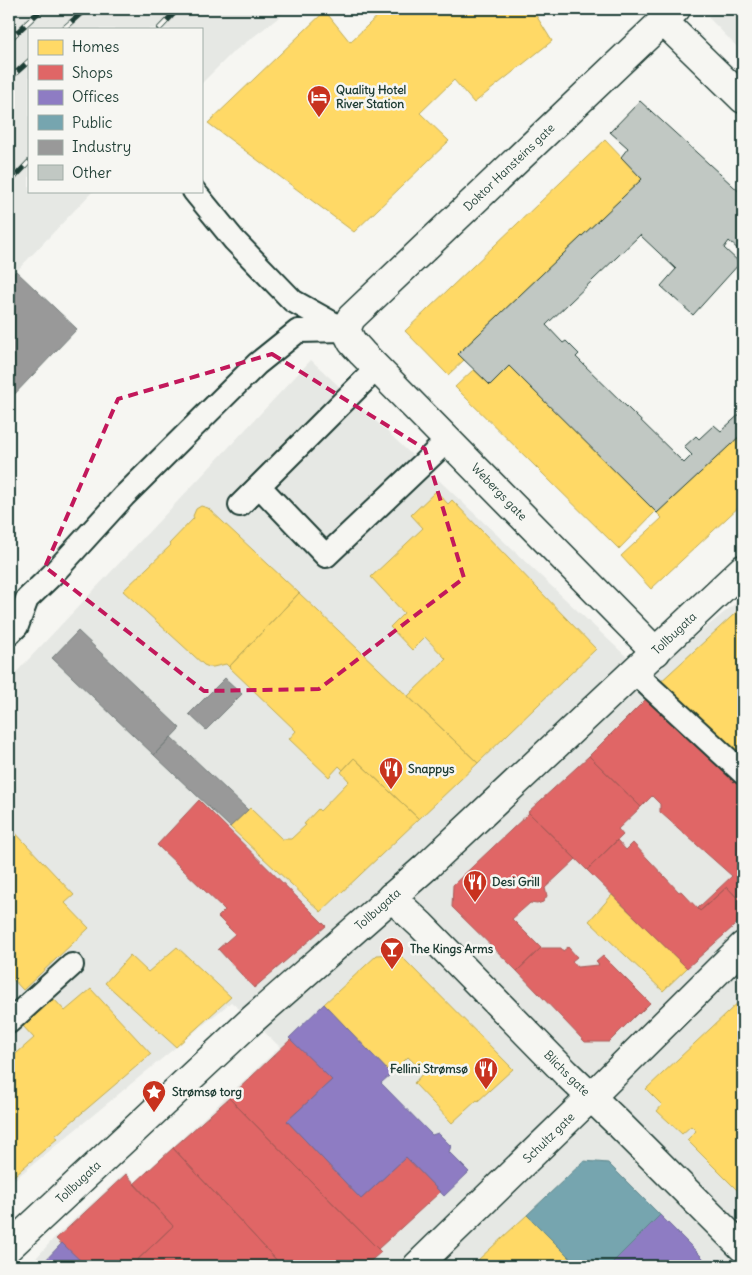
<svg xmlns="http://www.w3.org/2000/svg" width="752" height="1275" font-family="Delius,sans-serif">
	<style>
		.built { fill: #e6e8e4 }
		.homes { fill: #ffd966; stroke: #bcaa57 }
		.shops { fill: #e06666; stroke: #a65a57 }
		.offices { fill: #8e7cc3; stroke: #6d6998 }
		.public { fill: #76a5af; stroke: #5c868a }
		.industry { fill: #999; stroke: #747d7b }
		.building { fill: #c1c8c3; stroke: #1f3d34 }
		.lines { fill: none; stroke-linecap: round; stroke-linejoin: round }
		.lane-casing { stroke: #1f3d34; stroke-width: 26 }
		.street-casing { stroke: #1f3d34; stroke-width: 31 }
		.secondary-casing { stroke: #1f3d34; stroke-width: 31 }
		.lane { stroke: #f6f6f2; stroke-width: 22 }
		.street { stroke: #f6f6f2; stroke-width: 28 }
		.secondary { stroke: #f6f6f2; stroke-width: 28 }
		.rail-casing { stroke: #1f3d34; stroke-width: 5.5 }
		.rail { stroke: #f6f6f2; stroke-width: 4; stroke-dasharray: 11; stroke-linecap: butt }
		.marked { fill: none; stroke: #c2185b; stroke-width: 4; stroke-dasharray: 10 6; stroke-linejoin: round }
		.labels { text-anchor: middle; stroke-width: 5; stroke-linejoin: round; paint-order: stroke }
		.poi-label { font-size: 12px; font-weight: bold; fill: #1f3d34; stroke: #f6f6f2; text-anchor: start }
		.street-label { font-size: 12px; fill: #1f3d34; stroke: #f6f6f2 }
	</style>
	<rect width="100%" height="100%" fill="#f6f6f2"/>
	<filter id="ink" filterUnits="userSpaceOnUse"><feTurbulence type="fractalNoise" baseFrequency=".02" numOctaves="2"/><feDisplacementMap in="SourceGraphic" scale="10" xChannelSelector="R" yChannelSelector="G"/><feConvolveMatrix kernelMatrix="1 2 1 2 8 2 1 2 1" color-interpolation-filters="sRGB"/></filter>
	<g filter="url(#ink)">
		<!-- built -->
		<path class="built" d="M9 9H290L232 53 201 84V29H29V191H93L9 279Z
			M718 9H743V53L708 17Z
			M311 360 647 676 743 597V1266H29L55 1237 126 1172 135 1182 280 1047 252 1020 231 1002 9 1184V680Z"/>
		<!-- homes -->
		<path class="homes" d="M383 9H532L552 41 474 103 454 80 420 113 449 141 354 232 208 123 325 11 350 42 384 10Z
			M605 140 642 179 458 354 464 360 448 375 405 331Z
			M509 366 656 511 619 549 455 387 474 369 490 385Z
			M743 433V503L651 589 621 556 662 518 657 513Z
			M436 491 448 504 452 500 596 649 478 763 408 696 446 659 425 637 412 650 390 627 404 613 371 577 423 528 411 515Z
			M201 506 208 508 299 593 229 667 226 664 213 667H209L204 665 123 591 171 545 169 544 194 518 193 516 196 509Z
			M299 593 478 763 419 819 354 758 343 770 339 766 329 777 289 739 296 731 229 667Z
			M743 606V760L657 685Z
			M354 758 419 819 321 912 230 827 250 808 282 839H291L306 825 304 824 318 809 320 811 349 781 341 772Z
			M9 826 74 895 65 903 89 928 23 990 9 975Z
			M612 895 687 968 663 991 589 921Z
			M177 947 231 997 176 1047 105 983 130 955 148 972Z
			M399 954 513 1069 478 1101 477 1100 452 1123 414 1083 424 1072 408 1057 391 1074 324 1004 377 955Z
			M91 989 151 1054 55 1136 58 1138 9 1180V1060L34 1038 23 1026 54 999 65 1011Z
			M743 998V1196L687 1140 696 1131 691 1126 682 1134 657 1111 662 1105 646 1089Z
			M527 1215 578 1266H485L478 1260Z"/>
		<!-- shops -->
		<path class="shops" d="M650 695 700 748 743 786V904L727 887 700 911 698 908 732 876 660 812V804L652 796 641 807 589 756Z
			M589 756 641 807 618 829 623 835 587 870 528 812Z
			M199 800 326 926 254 988 218 949 235 934 218 917 225 910 157 845Z
			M529 813 576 859 545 888 547 896 543 902 537 904 530 903 512 919 541 948 517 971 452 907 453 885Z
			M617 840 626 850 633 843 679 892 681 891 700 911 727 887 743 904V918L687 968 587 870Z
			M568 947 577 957 572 961 577 967 599 965 596 962 603 956 650 1003 639 1014 638 1013 609 1042H585L517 971 541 948H561L563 951Z
			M291 1039 332 1080 287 1121 361 1199 406 1157 440 1192 378 1249 229 1098Z
			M229 1098 381 1252 365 1266H282L173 1148Z
			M173 1148 282 1266H131L173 1226 134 1184Z
			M126 1174 173 1226 131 1266H86L56 1239Z
			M478 1260 485 1266H472Z"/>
		<!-- offices -->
		<path class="offices" d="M324 1004 391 1074 381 1083 432 1135 438 1133 451 1146 449 1152 469 1172 444 1196 406 1157 361 1199 287 1121 332 1080 289 1038Z
			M660 1215 711 1266H609Z
			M62 1243 86 1266H40Z"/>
		<!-- public -->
		<path class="public" d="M584 1161 608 1163 660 1215 609 1266H578L527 1215Z"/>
		<!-- industry -->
		<path class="industry" d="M16 271 77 329 9 400V279Z
			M78 631 180 728 154 755 52 658Z
			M225 678 242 694 206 730 189 714Z
			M171 737 248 810 230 827 154 755Z"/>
		<!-- building -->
		<path class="building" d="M640 101 743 195V254L729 241 724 248 740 263 693 315 661 286 676 269 640 235 546 325 563 343 566 341 579 354 576 357 684 463 692 455 684 447 696 436 699 439 714 425 721 431 743 411V433L657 513 509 366 490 385 458 354 642 179 621 157 628 148 610 132Z"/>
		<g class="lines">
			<!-- lane casing -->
			<g class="lane-casing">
				<path id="lane" d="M194 191 234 240 293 301 345 330
					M259 486 326 556 448 440
					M240 505 377 368
					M9 634 17 626 27 599 52 575 124 496 257 364 298 331 346 330
					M634 672 743 773
					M9 1022 72 965"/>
			</g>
			<!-- street casing -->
			<g class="street-casing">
				<g id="street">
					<path id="s1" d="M656 652 362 353 352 342 346 330 351 318 663 21"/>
					<path id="s2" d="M391 897 421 925 566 1073 616 1121 743 1248"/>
					<path id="s3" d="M9 1247 252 1020 426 867 743 569"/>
					<path id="s4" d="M417 1266 590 1098 743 946"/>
				</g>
			</g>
			<!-- secondary casing -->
			<g class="secondary-casing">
				<path id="secondary" d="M676 9 663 21 743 99"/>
			</g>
			<!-- lane -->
			<use href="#lane" class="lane"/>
			<!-- street -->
			<use href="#street" class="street"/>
			<!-- secondary -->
			<use href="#secondary" class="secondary"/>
			<!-- rail casing -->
			<g class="rail-casing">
				<path id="rail" d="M63 29 86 9
					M159 29 178 9
					M9 40 42 9
					M9 79 29 61
					M9 183 29 162"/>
			</g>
			<!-- rail -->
			<use href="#rail" class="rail"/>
		</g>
	</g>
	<!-- marked area -->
	<path class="marked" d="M272 354 425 449 464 578 319 689 204 691 45 567 118 399Z"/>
	<!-- icons -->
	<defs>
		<g id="hotel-pin" transform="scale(1.25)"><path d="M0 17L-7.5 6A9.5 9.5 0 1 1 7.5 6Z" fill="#c8321e" stroke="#f6f6f2"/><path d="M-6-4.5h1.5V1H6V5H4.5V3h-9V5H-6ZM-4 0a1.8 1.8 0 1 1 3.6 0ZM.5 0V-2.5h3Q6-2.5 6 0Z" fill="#fff"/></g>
		<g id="restaurant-pin" transform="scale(1.25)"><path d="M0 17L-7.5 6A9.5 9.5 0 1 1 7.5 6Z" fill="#c8321e" stroke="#f6f6f2"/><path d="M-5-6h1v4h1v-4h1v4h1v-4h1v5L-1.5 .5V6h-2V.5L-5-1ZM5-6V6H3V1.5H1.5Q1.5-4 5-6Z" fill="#fff"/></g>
		<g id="bar-pin" transform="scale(1.25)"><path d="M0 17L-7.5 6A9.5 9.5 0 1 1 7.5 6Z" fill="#c8321e" stroke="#f6f6f2"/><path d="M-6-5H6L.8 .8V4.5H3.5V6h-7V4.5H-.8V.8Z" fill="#fff"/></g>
		<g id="sight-pin" transform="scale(1.25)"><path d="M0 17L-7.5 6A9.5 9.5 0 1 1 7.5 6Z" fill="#c8321e" stroke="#f6f6f2"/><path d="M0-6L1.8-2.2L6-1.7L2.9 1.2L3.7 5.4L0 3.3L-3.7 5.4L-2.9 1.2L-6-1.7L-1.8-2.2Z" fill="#fff"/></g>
	</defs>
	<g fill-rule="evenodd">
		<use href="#hotel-pin" x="319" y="97"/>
		<use href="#restaurant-pin" x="391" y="769"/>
		<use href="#restaurant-pin" x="475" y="882"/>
		<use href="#bar-pin" x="392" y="949"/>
		<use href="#restaurant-pin" x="486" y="1069"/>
		<use href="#sight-pin" x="154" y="1092"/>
	</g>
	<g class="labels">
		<!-- poi labels -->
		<g class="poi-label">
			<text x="336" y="94">Quality Hotel<tspan x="336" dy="14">River Station</tspan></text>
			<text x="408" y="773">Snappys</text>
			<text x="492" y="886">Desi Grill</text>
			<text x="410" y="953">The Kings Arms</text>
			<text x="468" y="1073" text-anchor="end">Fellini Strømsø</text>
			<text x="172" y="1096">Strømsø torg</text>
		</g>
		<!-- street labels -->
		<g class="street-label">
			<text dy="4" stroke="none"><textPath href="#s1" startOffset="679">Doktor Hansteins gate</textPath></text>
			<text transform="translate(499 492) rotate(46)" y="4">Webergs gate</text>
			<text dy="4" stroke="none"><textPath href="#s3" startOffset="905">Tollbugata</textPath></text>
			<text dy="4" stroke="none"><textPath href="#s3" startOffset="500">Tollbugata</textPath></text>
			<text dy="4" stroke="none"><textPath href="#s2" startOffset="249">Blichs gate</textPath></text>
			<text dy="4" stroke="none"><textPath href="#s4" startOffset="184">Schultz gate</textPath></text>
			<text dy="4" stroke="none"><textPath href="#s3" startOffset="95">Tollbugata</textPath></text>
		</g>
	</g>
	<!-- margin -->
	<rect width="752" height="1275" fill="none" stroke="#f6f6f2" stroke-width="30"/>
	<rect x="15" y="15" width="722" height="1245" fill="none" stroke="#1f3d34" stroke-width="2" filter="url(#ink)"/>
	<!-- legend -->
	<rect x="28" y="28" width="175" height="165" fill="#f6f6f2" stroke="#a0aca6"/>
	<rect x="38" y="40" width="25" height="15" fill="#ffd966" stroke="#a0aca6"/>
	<text x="72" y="52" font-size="15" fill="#1f3d34">Homes</text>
	<rect x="38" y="65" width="25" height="15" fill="#e06666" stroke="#a0aca6"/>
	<text x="72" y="78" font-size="15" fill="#1f3d34">Shops</text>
	<rect x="38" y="90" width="25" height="15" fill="#8e7cc3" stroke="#a0aca6"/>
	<text x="72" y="102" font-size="15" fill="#1f3d34">Offices</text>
	<rect x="38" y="115" width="25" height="15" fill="#76a5af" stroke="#a0aca6"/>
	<text x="72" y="128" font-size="15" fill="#1f3d34">Public</text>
	<rect x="38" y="140" width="25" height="15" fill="#999999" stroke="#a0aca6"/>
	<text x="72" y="152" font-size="15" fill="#1f3d34">Industry</text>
	<rect x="38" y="165" width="25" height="15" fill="#c1c8c3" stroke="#a0aca6"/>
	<text x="72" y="178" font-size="15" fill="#1f3d34">Other</text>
</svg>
